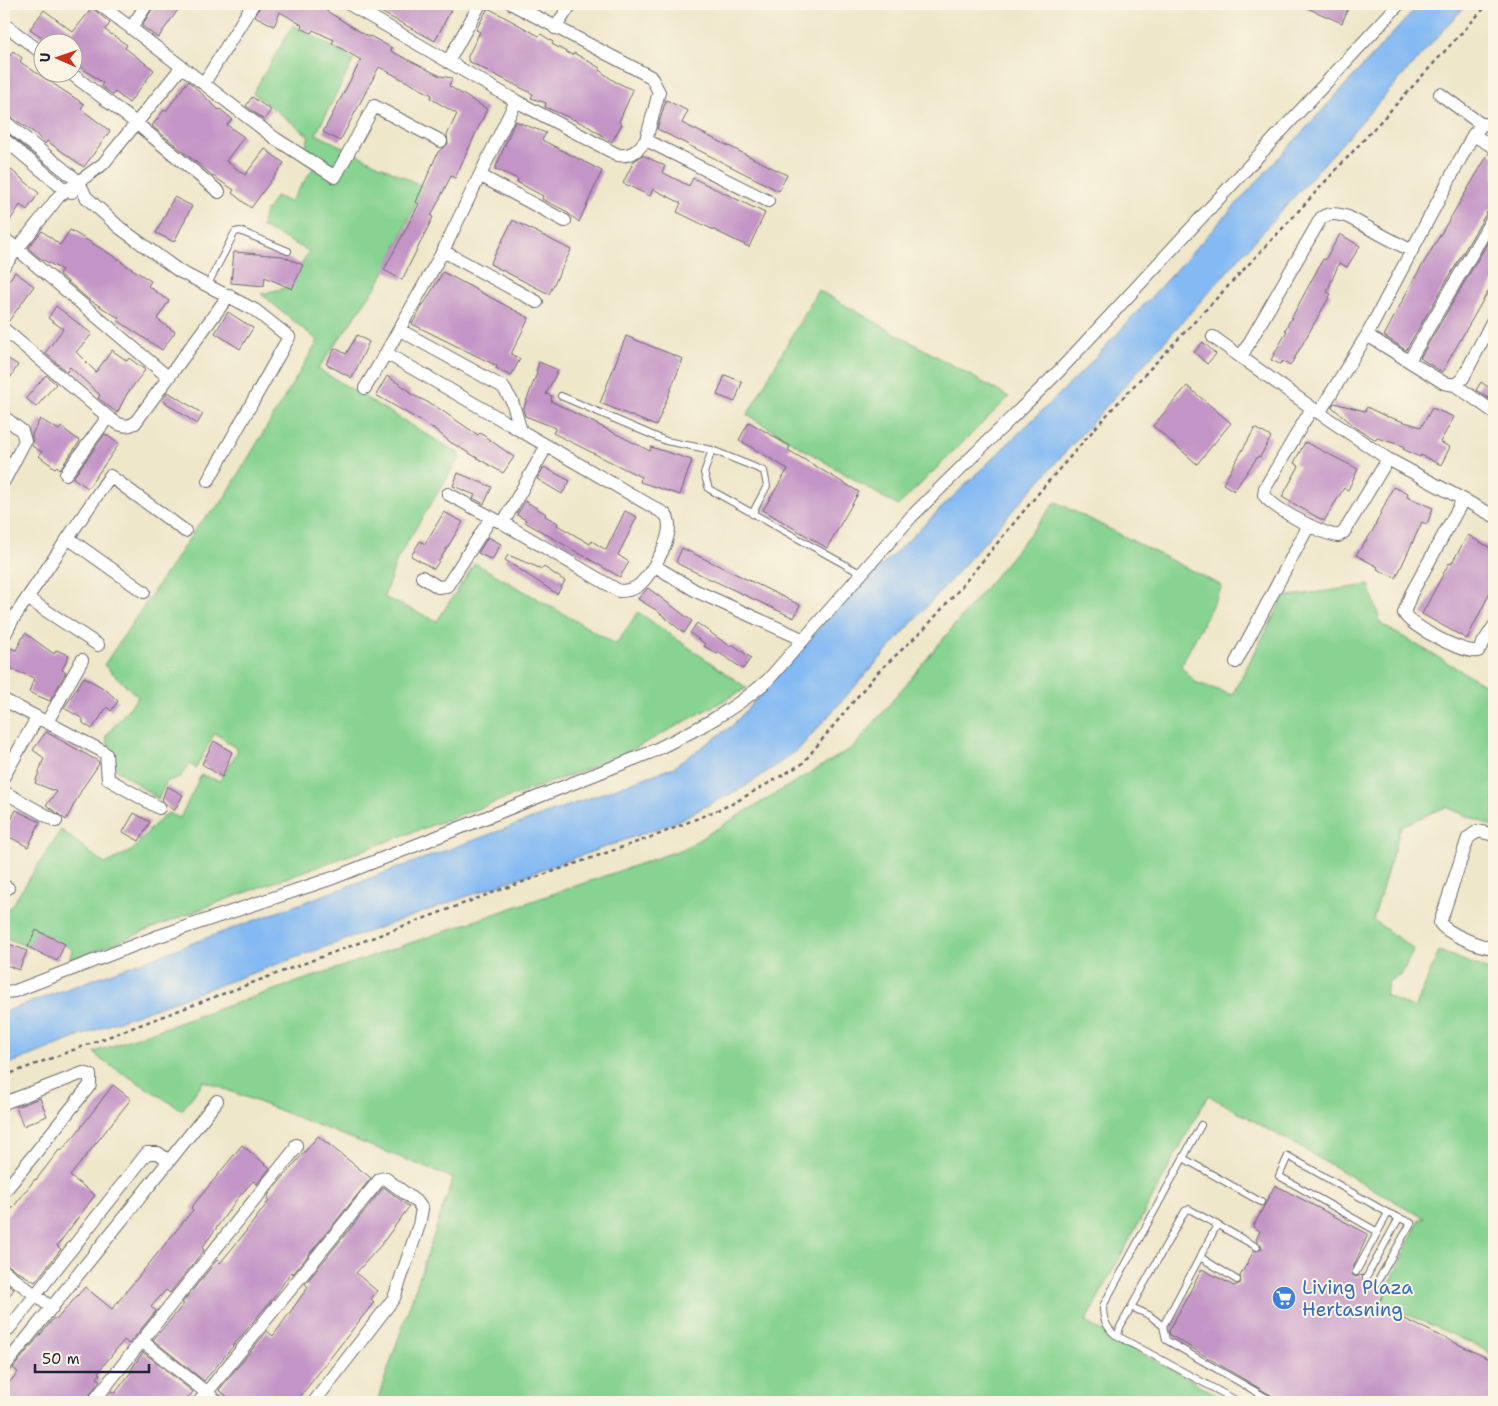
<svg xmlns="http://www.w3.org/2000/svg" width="1498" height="1406" font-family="'Shantell Sans',sans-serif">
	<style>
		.green { fill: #87d391; stroke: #547a66 }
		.water { fill: #84baf3; stroke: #536e97 }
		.building { fill: #c394c6 }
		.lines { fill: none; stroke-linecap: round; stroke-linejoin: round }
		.service-casing { stroke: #6a676d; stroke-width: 8 }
		.minor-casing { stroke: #6a676d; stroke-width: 14 }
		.path { stroke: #6a676d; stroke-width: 2.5; stroke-dasharray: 4 4; stroke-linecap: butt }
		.service { stroke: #fff; stroke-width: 6 }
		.minor { stroke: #fff; stroke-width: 12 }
		.labels { text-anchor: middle; stroke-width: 4; stroke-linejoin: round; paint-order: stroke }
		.shop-label { font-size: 19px; fill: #366cbe; stroke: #fcf5e5; text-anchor: start }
	</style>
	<rect width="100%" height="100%" fill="#fcf5e5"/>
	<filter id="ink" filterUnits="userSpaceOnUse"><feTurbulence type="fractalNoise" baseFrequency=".02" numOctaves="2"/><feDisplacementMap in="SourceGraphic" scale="10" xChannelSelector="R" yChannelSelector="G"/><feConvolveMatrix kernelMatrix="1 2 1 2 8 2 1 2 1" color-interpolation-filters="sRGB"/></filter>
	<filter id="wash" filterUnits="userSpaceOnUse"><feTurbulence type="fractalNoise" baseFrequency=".0096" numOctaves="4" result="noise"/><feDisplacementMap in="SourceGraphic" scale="20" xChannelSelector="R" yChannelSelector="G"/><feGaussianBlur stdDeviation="1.12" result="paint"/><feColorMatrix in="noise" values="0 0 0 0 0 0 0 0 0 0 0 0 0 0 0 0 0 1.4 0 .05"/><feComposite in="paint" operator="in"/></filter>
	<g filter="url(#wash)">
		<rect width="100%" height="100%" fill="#efe7ca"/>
		<!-- green -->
		<path class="green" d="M293 25 354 59 316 134 424 187 380 281 318 369 461 455 397 559 384 597 437 621 475 563 616 644 638 612 747 688 615 759 214 904 69 961 72 949 37 930 28 947 4 937V914L14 902 61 830 105 864 133 850 151 828 168 813 180 818 201 775 220 781 238 750 215 733 196 768 189 764 180 778 167 781 158 799 113 767 106 736 138 697 104 665 199 524 222 502 318 341 261 294 289 287 309 251 262 227 264 214 276 196 290 202 314 167 302 158 309 136 253 93Z
			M818 290 1009 397 898 506 747 415Z
			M1056 502 1222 586 1181 666 1195 682 1232 695 1284 597 1369 585 1381 624 1494 690V827L1446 807 1401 826 1373 920 1414 949 1401 975 1389 981 1385 995 1415 1009 1439 951 1494 972V1356L1476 1345 1381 1303 1419 1220 1424 1218 1208 1095 1085 1322 1230 1402H377L453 1178 204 1081 182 1110 100 1059 94 1052 683 849 855 746Z"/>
		<!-- water -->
		<path class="water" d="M1420 4H1467L798 750 746 786 675 822 124 1019 4 1066V1012L674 767 732 726 835 611 1083 371Z"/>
		<g id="blocks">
			<!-- building -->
			<path class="building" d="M155 4H182L158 38 142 26Z
				M261 4H315L369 37 370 36 392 48 391 51 440 76 452 78 449 86 487 109 455 178 451 176 431 216 433 217 402 280 384 270 419 204 416 202 438 152 448 144 447 135 457 114 430 98 432 95 379 67 340 141 323 132 361 60 332 43 334 40 313 30 311 33 301 28 302 25 280 12 274 26 255 16Z
				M386 4H454L435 41 381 12Z
				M1298 4H1350L1342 23Z
				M92 8 110 23 105 30 127 45 125 48 154 70 129 103 115 92 113 95 101 86 103 83 72 61V42H49L30 29 44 10 73 32Z
				M488 8 539 36 541 34 553 42 552 44 572 55 574 53 600 68 599 70 614 81 633 90 619 122 622 124 612 142 586 125 545 107 546 103 531 98 533 94 468 61V56L480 32 476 30Z
				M13 51 22 58 20 62 84 104 81 109 110 131 84 167 47 141 45 144 36 134 4 112V63Z
				M188 81 219 110 220 109 232 119 227 125 244 137 226 161 245 175 265 149 284 163 251 208 232 193 234 190 213 176 152 126 164 110 166 111Z
				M252 97 271 110 264 120 246 106Z
				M666 100 688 111 682 123 787 175 779 191 657 129Z
				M515 121 546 133 542 140 602 171 579 222 564 210 542 199 543 196 517 182 518 179 495 169Z
				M1489 153 1494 155V208L1487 212 1406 350 1384 336 1410 286Z
				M643 155 665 166 662 172 689 186 693 178 765 213 749 247 677 212 681 203 653 189 650 196 623 183 634 161Z
				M4 164 39 193 27 210 20 205 4 230Z
				M174 197 192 206 174 242 156 233Z
				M513 220 571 250 549 294 490 264Z
				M70 230 122 261 121 262 151 281 148 286 169 301 157 319 175 332 162 350 117 320 119 318 88 299 59 274 62 270 40 258 28 248 42 231 60 245Z
				M1494 232V281L1442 372 1420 358Z
				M1340 234 1360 246 1347 267 1339 263 1327 292 1331 294 1290 366 1283 361 1280 364 1271 360 1287 331 1285 330 1323 259 1325 260Z
				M234 252 282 256 303 265 292 289 265 277 264 286 231 283Z
				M15 272 34 286 8 322 4 321V287Z
				M443 272 529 318 511 354 520 359 511 376 496 368 497 366 412 324Z
				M56 306 92 334 76 352 96 372 112 350 127 361 129 358 145 370 127 394 117 413 98 398 100 395 70 367 67 372 45 353 63 329 48 318Z
				M228 312 253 328 240 349 215 333Z
				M357 335 369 342 352 378 326 364 335 348 346 354Z
				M626 336 683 359 656 426 600 403Z
				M1203 342 1216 354 1207 364 1194 352Z
				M4 356 18 365 4 388Z
				M539 362 558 370 546 394 552 396 551 401 650 451 651 447 692 460 680 495 640 482 641 477 553 433 556 428 525 416 523 410 537 373 536 372Z
				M46 375 56 384 36 407 26 398Z
				M725 375 742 382 735 402 717 395Z
				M387 376 410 391 409 393 435 406 478 435 480 433 514 457 503 473 450 442 436 430 376 395Z
				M1481 382 1494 391V402L1476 390Z
				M1187 386 1231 423 1197 464 1153 426Z
				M168 392 203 414 197 424 162 400Z
				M1334 403 1365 411 1367 407 1385 416 1421 427 1432 408 1454 417 1440 442 1450 447 1441 465 1421 455 1420 457 1403 449 1404 446 1377 438 1376 440 1358 429 1332 407Z
				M40 419 59 430 61 427 80 441 60 469 57 466 55 468 39 456 42 452 32 446V434Z
				M749 422 790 446 788 450 859 492 827 548 763 510 788 469 739 440Z
				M1255 428 1271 437 1260 457 1258 456 1234 491 1223 484Z
				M105 434 119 444 88 488 73 478Z
				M1305 442 1358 469 1348 490 1344 488 1324 521 1282 497 1299 466 1294 463Z
				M544 467 570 481 562 494 537 479Z
				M458 473 492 487 484 504 473 498 475 495 453 486Z
				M1393 487 1408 493 1407 497 1433 508 1427 524 1422 522 1396 578 1377 569 1378 567 1356 555 1372 532Z
				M525 501 546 514 545 516 558 523 557 525 590 544 592 541 606 550 625 511 637 517 618 555 629 562 620 577 525 522 526 520 517 515Z
				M444 512 463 522 434 569 411 556 420 541 425 544Z
				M1468 535 1494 550V584L1467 639 1422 614 1449 563 1451 564Z
				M488 537 501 544 492 560 478 553Z
				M682 548 800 605 794 618 680 565 676 562Z
				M508 555 542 569 544 567 565 581 557 594 505 560Z
				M648 588 692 621 684 633 656 610 638 599Z
				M697 623 718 638 730 646 732 644 751 658 743 669 718 652 717 654 704 646 705 644 690 633Z
				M25 633 54 654 56 650 69 655 62 670 66 672 50 701 29 692 34 678 4 666V646L16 650Z
				M84 677 105 689 118 701 111 711 107 707 92 729 83 723V719L64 708Z
				M46 732 98 761 99 764 82 789 66 820 46 805 57 792 35 783 44 758 33 750Z
				M214 741 232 752 222 777 202 764Z
				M167 786 183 795 174 811 162 800Z
				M16 810 40 822 28 847 4 834Z
				M134 813 150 822 139 841 123 832Z
				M36 930 65 944 57 961 28 947Z
				M4 942 27 951 19 970 4 964Z
				M113 1085 131 1099 70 1176 95 1195 57 1246 61 1249 35 1282 4 1263V1219L35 1179 36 1180 59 1150 61 1151 75 1135Z
				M40 1098 47 1116 23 1126 16 1107Z
				M318 1136 371 1178 293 1274 291 1272 274 1297 204 1381 153 1340 184 1304 182 1303 217 1260 220 1263 240 1239 269 1201 267 1200 269 1194Z
				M242 1145 270 1168 257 1184 253 1181 237 1199 202 1248 204 1250 170 1293 166 1290 151 1307 156 1311 129 1344 124 1340 98 1372 100 1374 97 1378 100 1380 85 1402H4V1389L18 1372 13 1368 54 1318 56 1320 85 1287 112 1309 193 1210 191 1208Z
				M1275 1185 1368 1234 1352 1270V1275L1356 1277 1362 1275 1364 1283 1372 1281 1374 1289 1381 1286 1386 1289 1377 1306 1494 1361V1402H1282L1170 1335 1169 1331 1202 1269 1234 1286 1241 1283 1240 1276 1254 1251 1262 1249 1261 1244 1256 1240 1260 1231 1253 1227Z
				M384 1187 409 1207 381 1245 356 1273 377 1291 371 1299 374 1302 296 1402H234L219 1390 267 1331 273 1336 308 1287 305 1284Z
				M4 1281 14 1289 4 1303Z
				M143 1352 193 1392 184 1402H103L112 1391 115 1393 131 1372 130 1371Z"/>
		</g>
	</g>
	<g filter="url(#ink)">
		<use href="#blocks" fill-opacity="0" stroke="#6a676d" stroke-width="1"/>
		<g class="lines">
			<!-- service casing -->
			<g class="service-casing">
				<path id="service" d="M207 286 235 232 240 231 288 251
					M561 396 666 441 712 450 704 473 709 489 860 573
					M712 450 764 471 767 486 752 514
					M1201 1125 1103 1306C1103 1318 1105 1325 1114 1334L1239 1402
					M1183 1158 1261 1202
					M1378 1232 1279 1176 1288 1156 1388 1213
					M1200 1257 1217 1225
					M1356 1272 1388 1213 1411 1223 1376 1284
					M1366 1278 1399 1218
					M1131 1307 1149 1315 1163 1326 1166 1340 1274 1402
					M1163 1326 1200 1257 1237 1280
					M1118 1335 1120 1327 1185 1211 1189 1209 1257 1247"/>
			</g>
			<!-- minor casing -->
			<g class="minor-casing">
				<path id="minor" d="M99 4 131 28
					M147 4 131 28 276 139 335 177 374 106 441 141
					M349 4 516 101 443 251 386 353 665 514C679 529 652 575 638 586 632 590 626 591 619 591L503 523 546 447
					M512 4 651 77 659 92 646 140
					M4 24 42 53
					M555 28 571 4
					M448 62 480 4
					M69 72 136 123 219 192
					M204 83 253 4
					M1440 94 1482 125
					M516 101 618 155C632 157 638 150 646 140L768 201
					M4 121 79 182 86 197 120 228 179 271 255 310 289 337 208 481
					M1473 135 1494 147
					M4 139 65 190 72 192
					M481 176 565 221
					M4 238 168 377
					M443 251 537 302
					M4 266 59 196 103 164 181 68
					M4 329 108 417C118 424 124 429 135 423L229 295
					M400 330 503 387 512 401 521 431
					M1367 335 1444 383 1455 385 1494 412
					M1213 337 1312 408 1388 459 1494 516
					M1241 357 1321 218C1330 212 1338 214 1348 217L1410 250
					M1409 361 1494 216
					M1455 385 1463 378 1494 318
					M365 388 386 353
					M1312 408 1265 488 1264 495C1274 509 1320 533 1338 536L1344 532 1388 459
					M1319 413 1367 335 1473 135 1482 125 1494 122
					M4 417 22 431 25 441 4 481
					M66 474 108 417
					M448 494 498 521
					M1463 500 1411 594 1404 613C1410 626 1464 654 1478 651L1494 626
					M68 538 144 592
					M655 566 696 591 802 639
					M422 577 438 587 447 586 491 518
					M27 598 98 645
					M4 636 13 619 110 476 185 531
					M1236 662 1309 525
					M4 700 102 751 106 754 108 779 159 808
					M47 722 82 660
					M4 776 37 718
					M4 792 56 821
					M1494 835 1478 831 1468 838 1440 923C1445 932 1485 950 1494 947
					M4 886 8 888
					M4 992 15 991 156 937 333 878 649 753C692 732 732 712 768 680L911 517 1059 371 1399 4
					M4 1103 83 1073 90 1075V1085L4 1192
					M4 1271 52 1308
					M4 1335 147 1153H158L169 1161
					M142 1341 218 1402
					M4 1367 217 1101
					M93 1402 296 1148V1145
					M199 1402 380 1179 385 1178 418 1203 422 1209 419 1225 394 1298 314 1402"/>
			</g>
			<!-- path -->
			<path class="path" d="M4 1076 497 891 660 834 732 804 802 764 876 674 926 627 956 593 1047 483 1113 408 1281 230 1488 4"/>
			<!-- service -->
			<use href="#service" class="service"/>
			<!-- minor -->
			<use href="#minor" class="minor"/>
		</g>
	</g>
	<!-- icons -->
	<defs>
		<g id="supermarket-disc" transform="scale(1.25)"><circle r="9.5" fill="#3f7fe0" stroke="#fcf5e5"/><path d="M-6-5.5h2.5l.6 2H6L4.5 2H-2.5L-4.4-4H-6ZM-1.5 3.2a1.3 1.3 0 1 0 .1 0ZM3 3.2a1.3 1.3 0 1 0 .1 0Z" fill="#fff"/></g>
	</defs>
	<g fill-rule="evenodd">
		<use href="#supermarket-disc" x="1284" y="1298"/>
	</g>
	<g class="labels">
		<!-- shop labels -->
		<g class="shop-label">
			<text x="1302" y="1294">Living Plaza<tspan x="1302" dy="22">Hertasning</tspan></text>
		</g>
	</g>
	<!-- margin -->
	<rect width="1498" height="1406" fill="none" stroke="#fcf5e5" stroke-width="20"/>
	<!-- north arrow -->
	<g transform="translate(58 58) rotate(272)"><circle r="24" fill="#fcf5e5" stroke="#a5a1a1"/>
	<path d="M0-4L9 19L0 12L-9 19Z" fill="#c8321e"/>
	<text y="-8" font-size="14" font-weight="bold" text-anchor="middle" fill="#22223b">U</text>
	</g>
	<!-- scale -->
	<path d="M35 1364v8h114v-8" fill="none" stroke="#22223b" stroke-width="2.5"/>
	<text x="42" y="1364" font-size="15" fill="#22223b" stroke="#fcf5e5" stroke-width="4" paint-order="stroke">50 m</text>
</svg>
